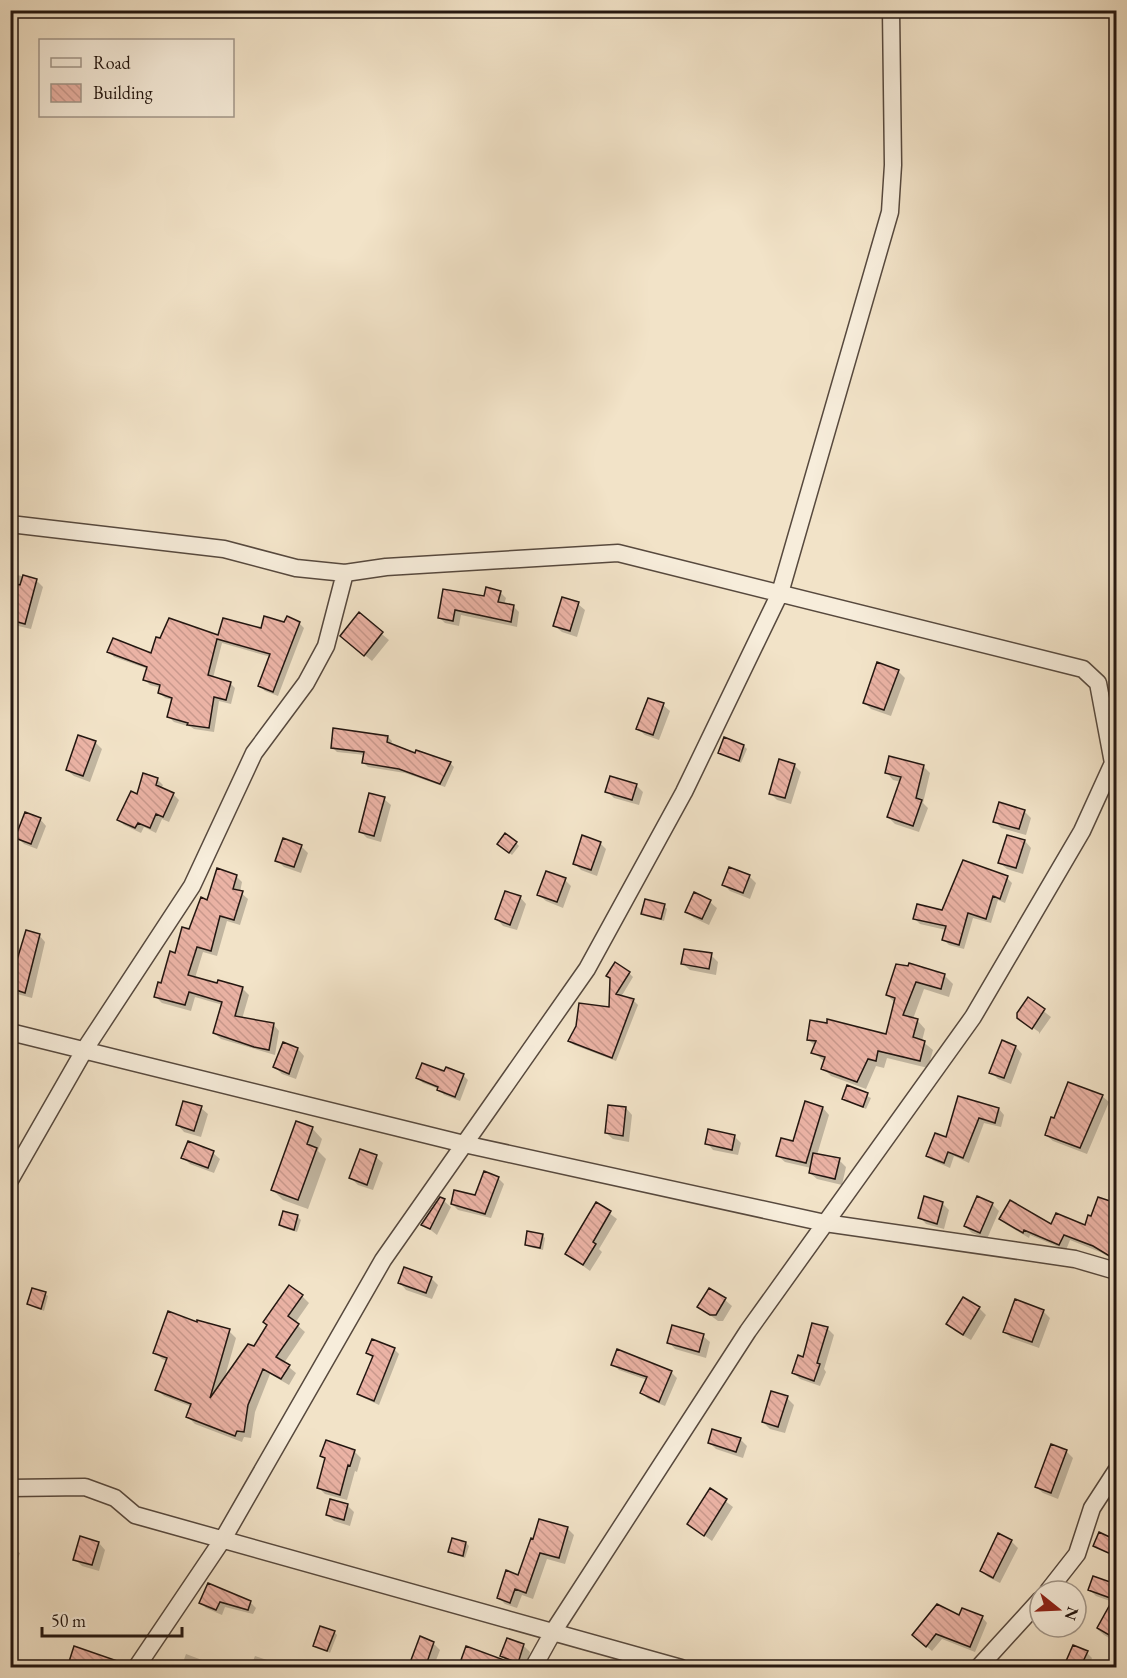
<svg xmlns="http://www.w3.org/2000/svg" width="1127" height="1678" font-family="'EB Garamond',serif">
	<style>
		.shadow { fill: #0003 }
		.building { fill: url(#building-back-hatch); stroke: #231610; stroke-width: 1.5 }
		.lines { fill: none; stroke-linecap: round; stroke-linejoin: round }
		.street-casing { stroke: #57493e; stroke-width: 19 }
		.street { stroke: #f7eddb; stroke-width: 16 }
	</style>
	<defs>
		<pattern id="building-back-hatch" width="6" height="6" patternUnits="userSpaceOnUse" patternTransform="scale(1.5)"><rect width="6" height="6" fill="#ebb3a5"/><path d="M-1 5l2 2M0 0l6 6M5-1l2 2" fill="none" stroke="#c9998d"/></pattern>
	</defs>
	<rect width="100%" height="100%" fill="#f2e3c8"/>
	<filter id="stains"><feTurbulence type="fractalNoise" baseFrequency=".00333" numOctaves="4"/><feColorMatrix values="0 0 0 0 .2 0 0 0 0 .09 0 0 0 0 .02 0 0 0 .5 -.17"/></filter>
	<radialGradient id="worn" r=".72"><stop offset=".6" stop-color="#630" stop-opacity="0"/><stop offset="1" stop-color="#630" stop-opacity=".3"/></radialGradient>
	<!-- shadow -->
	<path class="shadow" d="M10 573 36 580 43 587 31 629 10 624Z
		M444 591 485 598 500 592 506 598 504 605 513 606 519 612 517 627 461 615 459 626 445 623 439 617Z
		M578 604 585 610 577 637 562 632 555 626Z
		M359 615 389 640 372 661 349 642Z
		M299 623 304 628 278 696 265 691 260 686 271 657 222 643 213 678 230 683 235 688 231 704 219 701 214 732 194 729 191 727 174 722 169 717 173 700 165 698 160 693 161 688 150 685 145 680 148 669 114 657 109 651 152 655 219 637 285 624Z
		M898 671 905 678 891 716 871 709 864 702Z
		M663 705 670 711 659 740 645 735 638 729Z
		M388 737 392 741 391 745 416 755 450 763 454 767 445 787 405 773 368 767 363 762 365 755 337 752 332 747Z
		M95 742 102 749 90 782 74 776 67 770Z
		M744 746 747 749 741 763 720 753Z
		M891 758 924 767 930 773 923 803 928 808 919 832 895 824 888 817 901 782 893 780 887 773Z
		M794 765 801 772 791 804 777 800 770 793Z
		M157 779 163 785 161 789 173 794 179 800 169 822 162 819 156 833 144 827 141 833 124 825 118 819 138 796Z
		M636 785 643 792 639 805 614 798 607 791Z
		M384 799 391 805 381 842 367 838 360 831Z
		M1024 811 1031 818 1026 835 1001 828 995 821Z
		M40 819 46 826 37 849 24 844 17 837Z
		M1025 841 1031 848 1023 874 1007 869 1000 863Z
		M516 843 519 846 512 855 502 847Z
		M600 843 606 849 597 876 581 870 575 864Z
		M301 846 308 853 301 873 284 867 277 860Z
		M236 876 242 882 240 892 248 899 240 925 227 921 217 956 203 952 195 978 218 985 219 982 243 989 249 995 242 1019 273 1024 279 1031 275 1055 221 1039 214 1033 223 1005 195 997 191 1011 162 1003 156 997 176 955 208 901Z
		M749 876 756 883 750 899 730 891 724 885Z
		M1007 878 1012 883 1005 903 998 900 991 923 973 918 964 949 949 945 944 940 946 930 920 924 915 919 943 911Z
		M565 880 571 886 563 908 546 901 539 895Z
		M520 897 526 904 517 930 503 926 497 919Z
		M710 902 717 908 709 925 694 918 687 911Z
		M664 906 667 909 664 921 645 916 643 913Z
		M39 935 45 942 32 998 17 994 11 987Z
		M711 955 718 962 716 975 690 970 683 964Z
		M910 965 945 976 953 984 949 997 924 989 913 1019 917 1020 925 1029 922 1041 933 1050 928 1068 887 1058 884 1068 876 1066 866 1089 831 1076 823 1068 825 1062 813 1052 815 1046 808 1039 887 1036 895 1003 887 995Z
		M629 973 633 977 621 997 634 1001 638 1005 616 1061 574 1045 570 1041 610 1009 611 979Z
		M1028 999 1051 1017 1039 1034V1032L1023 1021Z
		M1002 1042 1016 1047 1022 1054 1011 1084 998 1079 991 1072Z
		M283 1044 298 1049 304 1056 296 1079 282 1074 275 1067Z
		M445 1073 463 1075 468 1080 460 1101 444 1095 439 1089 423 1083 418 1078Z
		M848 1087 871 1098 866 1109 844 1099Z
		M1102 1096 1109 1102 1087 1154 1053 1141 1046 1135Z
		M959 1098 999 1109 1004 1115 1001 1127 984 1123 969 1163 954 1156 950 1168 934 1161 928 1156 946 1139Z
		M201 1108 208 1114 201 1137 184 1132 178 1125Z
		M626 1108 632 1115 629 1142 613 1139 606 1133Z
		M823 1108 829 1115 817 1155 839 1160 846 1167 842 1185 817 1179 810 1173 811 1168 785 1162 778 1156 794 1143Z
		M312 1128 322 1139 318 1151 326 1159 308 1209 283 1200 273 1190Z
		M734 1136 741 1143 738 1155 713 1150 707 1143Z
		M213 1153 220 1159 214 1173 190 1164 183 1157Z
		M376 1157 383 1163 373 1190 358 1185 351 1178Z
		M498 1178 504 1184 491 1218 458 1210 452 1204 476 1196Z
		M1099 1199 1116 1205V1261L1100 1252 1070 1240 1066 1250 1030 1235 1029 1238 1007 1225 1001 1219 1052 1226 1085 1227 1092 1218Z
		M444 1201 451 1207 437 1235 423 1224Z
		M942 1203 949 1210 944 1229 926 1224 920 1217Z
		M597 1204 617 1219 599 1249 602 1252 590 1271 567 1254Z
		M992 1204 999 1211 987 1239 972 1233 965 1226Z
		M284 1213 298 1217 301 1220 297 1232 283 1228 280 1225Z
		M542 1235 545 1238 543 1250 529 1247 526 1244Z
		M431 1278 438 1285 432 1299 406 1290 400 1283Z
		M45 1294 48 1296 44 1311 29 1304Z
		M302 1296 309 1303 295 1323 305 1332 284 1363 296 1373 289 1385 270 1374 255 1412 251 1438 244 1437 242 1442 195 1424 188 1417 192 1407 164 1396 157 1389 167 1361 162 1359 155 1352 198 1324 229 1331 236 1338 224 1380Z
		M963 1299 979 1308 986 1315 971 1340 955 1331 948 1324Z
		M725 1300 732 1306 723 1321H718L699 1307Z
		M1043 1311 1050 1318 1039 1348 1011 1338 1004 1331Z
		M827 1328 834 1335 824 1369 826 1372 820 1386 800 1379 793 1372Z
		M703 1336 710 1342 706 1358 675 1349 669 1342Z
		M394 1349 399 1354 379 1405 364 1398 359 1393 373 1358 368 1353Z
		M618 1351 672 1373 677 1378 665 1406 648 1399 642 1393 647 1380 619 1370 613 1364Z
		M787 1398 794 1405 785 1433 770 1429 763 1422Z
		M740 1439 747 1446 743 1458 716 1449 710 1443Z
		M327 1442 355 1452 361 1458 357 1472 355 1471 347 1500 325 1494 318 1487 326 1459 322 1456Z
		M1066 1451 1073 1458 1058 1499 1043 1493 1036 1487Z
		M711 1490 733 1507 712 1541 689 1524Z
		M347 1505 354 1512 350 1526 334 1521 327 1515Z
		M567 1528 574 1535 565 1564 547 1559 533 1599 522 1595 517 1608 505 1604 498 1597 519 1576 532 1540Z
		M1100 1534 1116 1541V1556L1095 1546Z
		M1011 1541 1018 1548 1000 1583 988 1577 982 1571Z
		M99 1543 105 1550 99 1571 82 1566 75 1559Z
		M466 1543 469 1546 465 1558 453 1554 450 1552Z
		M10 1548 20 1553 13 1572 10 1571Z
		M1094 1578 1116 1586V1642L1104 1635 1097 1629 1113 1602 1096 1596 1090 1590Z
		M208 1585 250 1602 256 1608 253 1614 225 1607 222 1615 206 1608 201 1603Z
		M960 1617H982L987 1623 975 1652 942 1639 932 1651 919 1640Z
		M334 1632 337 1635 330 1653 315 1645Z
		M433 1643 440 1650 435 1663 446 1668 410 1667Z
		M523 1645 530 1652 525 1668 509 1663 502 1656Z
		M1087 1653 1092 1658 1088 1668H1064Z
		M186 1654 210 1663H211H209L207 1668H181Z
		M255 1656 270 1661 276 1668H250Z
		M462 1659 513 1668H473Z
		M845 1661 860 1668H842Z"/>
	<!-- building -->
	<path class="building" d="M23 575 37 579 25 624 10 620V583L20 585Z
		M486 587 501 591 498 602 514 605 511 622 455 610 453 621 438 618 443 589 484 596Z
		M562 597 579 602 570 631 553 626Z
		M359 612 383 632 364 656 340 636Z
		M264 616 284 622 287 616 300 622 273 692 258 686 270 654 217 639 208 675 231 682 226 700 214 697 209 728 187 725 188 723 167 717 172 698 158 693 160 685 143 680 147 667 107 652 113 638 151 653 156 637 160 638 169 618 218 635 223 618 261 628Z
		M877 662 899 670 884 710 863 703Z
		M648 698 664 703 653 735 636 729Z
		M333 728 388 736 387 742 415 753 416 750 451 762 440 784 399 769 362 763 364 752 331 748Z
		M78 735 96 741 83 776 66 770Z
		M724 737 744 745 739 761 718 753Z
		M889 756 924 765 916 798 922 800 913 826 887 817 901 777 885 773Z
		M779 759 795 764 785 798 769 794Z
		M143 773 158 778 156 785 174 793 163 817 156 814 150 828 138 823 135 828 117 820 131 791 137 794Z
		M610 776 637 784 632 800 605 792Z
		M369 793 385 797 374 836 359 832Z
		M999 802 1025 810 1019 829 993 822Z
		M25 812 41 818 31 844 15 838Z
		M505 833 517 842 509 853 497 844Z
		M582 835 601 842 591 870 573 864Z
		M1007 835 1025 840 1016 868 998 863Z
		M283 838 302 845 294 867 275 861Z
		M963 860 1008 876 1000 899 993 896 986 919 968 913 959 945 942 940 946 926 913 919 917 904 942 910Z
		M729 867 750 875 743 893 722 885Z
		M217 868 237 875 233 889 243 891 234 920 220 916 211 951 197 947 188 975 217 983 218 980 243 987 235 1016 274 1023 269 1050 254 1047 213 1033 222 1002 189 992 185 1005 154 997 158 982 161 983 170 951 175 953 182 927 189 929 201 897 207 900Z
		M546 871 566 878 557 902 537 895Z
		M505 891 521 896 510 925 495 919Z
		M694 892 711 900 702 919 685 912Z
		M645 899 665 904 661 919 641 914Z
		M26 930 40 934 25 993 10 988V983Z
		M684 949 712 953 709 969 681 964Z
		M615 962 630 972 616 994 634 999 612 1058 568 1041 576 1026 579 1003 609 1007 610 978 606 976Z
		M909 963 945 974 941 989 916 982 903 1015 918 1019 913 1037 925 1041 920 1061 878 1051 876 1061 868 1059 857 1082 821 1069 825 1057 811 1053 816 1041 807 1040 810 1020 827 1023V1019L886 1034 895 998 886 995 896 964 908 966Z
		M1028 997 1045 1009 1032 1029 1017 1018V1013Z
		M1002 1040 1016 1046 1004 1078 989 1073Z
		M283 1042 298 1048 289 1074 273 1067Z
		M422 1063 444 1071 446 1067 464 1074 455 1097 437 1090 438 1087 416 1078Z
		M1068 1082 1103 1095 1080 1148 1045 1135 1051 1117 1054 1118Z
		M847 1085 868 1093 863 1107 842 1099Z
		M958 1096 999 1108 995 1123 979 1118 963 1158 948 1152 944 1163 926 1156 935 1133 946 1137Z
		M183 1101 202 1106 194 1131 176 1125Z
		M805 1101 823 1107 806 1163 776 1156 781 1138 793 1141Z
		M608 1105 626 1107 623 1136 605 1133Z
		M296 1121 313 1127 307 1144 317 1148 298 1200 271 1190Z
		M708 1129 735 1135 732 1150 705 1144Z
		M188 1141 214 1151 208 1168 181 1158Z
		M360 1149 377 1155 367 1185 349 1178Z
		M813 1153 840 1158 835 1179 809 1173Z
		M484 1171 499 1177 485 1214 451 1204 454 1190 475 1195Z
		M924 1196 943 1202 937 1224 918 1218Z
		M977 1196 993 1203 980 1233 964 1226Z
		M440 1197 445 1199 430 1229 421 1225Z
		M1098 1197 1116 1203V1260L1093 1246 1064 1235 1059 1245 1024 1230 1023 1233 999 1219 1010 1200 1051 1224 1056 1213 1085 1225 1088 1215 1091 1216Z
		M596 1202 611 1211 593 1242 596 1244 583 1265 565 1254Z
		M283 1211 298 1215 294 1230 279 1225Z
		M527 1231 543 1234 540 1248 525 1245Z
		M404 1267 432 1277 426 1293 398 1283Z
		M289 1285 303 1295 288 1316 299 1324 276 1357 290 1365 281 1379 263 1369 248 1405 244 1432 237 1431 235 1436 186 1417 191 1404 155 1390 167 1358 153 1353 168 1311 197 1322V1320L230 1329 210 1398 248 1344 254 1346 267 1325 263 1322Z
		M32 1288 46 1292 41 1309 27 1304Z
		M709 1288 726 1298 716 1315H710L697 1307Z
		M963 1297 980 1307 963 1335 946 1324Z
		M1015 1299 1044 1310 1032 1342 1003 1332Z
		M812 1323 828 1327 817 1363 820 1364 814 1381 792 1373 798 1355 803 1357Z
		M672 1325 704 1334 699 1352 667 1343Z
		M372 1339 395 1348 374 1401 357 1394 373 1356 366 1353Z
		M617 1349 672 1371 659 1402 640 1393 647 1377 611 1365Z
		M771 1391 788 1396 778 1427 762 1422Z
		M712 1429 741 1438 736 1452 708 1443Z
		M326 1440 355 1450 350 1466 348 1465 340 1495 317 1488 325 1458 320 1456Z
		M1051 1444 1067 1450 1051 1493 1035 1487Z
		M710 1488 727 1499 704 1536 687 1524Z
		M330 1499 348 1504 344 1520 326 1515Z
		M539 1519 568 1527 559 1558 540 1553 526 1593 515 1589 510 1603 497 1598 506 1570 518 1575 531 1538 533 1539Z
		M1099 1532 1116 1540V1546L1113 1555 1093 1546Z
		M998 1533 1012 1540 993 1578 980 1571Z
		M80 1536 99 1542 92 1565 73 1560Z
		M452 1538 466 1542 463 1556 448 1552Z
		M1093 1576 1116 1584V1639L1097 1628 1113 1599 1088 1590Z
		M208 1583 251 1601 248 1610 220 1602 216 1610 199 1603Z
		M937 1604 959 1615 962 1608 983 1616 970 1647 936 1634 926 1647 912 1635Z
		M320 1626 335 1631 327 1651 313 1646Z
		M420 1636 434 1642 425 1668H408Z
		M507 1638 524 1644 518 1663 500 1656Z
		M1073 1645 1088 1651 1080 1668H1063Z
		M74 1646 126 1664V1668H67Z
		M466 1646 520 1666V1668H482L461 1660Z"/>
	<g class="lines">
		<!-- street casing -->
		<g class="street-casing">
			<path id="street" d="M10 524 224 549 296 568 345 573 386 567 618 553 1083 669 1098 683 1113 763 1082 831 973 1017 748 1331 553 1632 533 1668
				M10 1032 464 1144 825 1223 1075 1259 1116 1271
				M10 1180 85 1049 192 886 254 753 306 683 326 646 345 573
				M10 1488 85 1487 115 1498 135 1515 681 1668
				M1048 1591 1077 1554 1092 1508 1116 1471
				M136 1668 223 1539 383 1260 587 969 684 792 780 593 890 212 893 165 891 10
				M978 1668 1040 1600"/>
		</g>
		<!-- street -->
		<use href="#street" class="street"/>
	</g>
	<!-- margin -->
	<rect width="1127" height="1678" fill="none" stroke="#f2e3c8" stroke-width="36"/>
	<rect x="12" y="12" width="1103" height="1654" fill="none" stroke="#231610" stroke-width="3"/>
	<rect x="18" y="18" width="1091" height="1642" fill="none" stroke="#231610" stroke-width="1.5"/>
	<!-- legend -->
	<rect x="39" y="39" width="195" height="78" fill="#f7eddb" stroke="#a2978a" stroke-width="1.5"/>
	<rect x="51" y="58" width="30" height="9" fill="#f7eddb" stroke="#a2978a" stroke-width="1.5"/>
	<text x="93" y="69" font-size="18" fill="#231610">Road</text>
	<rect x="51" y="84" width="30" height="18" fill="url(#building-back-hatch)" stroke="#a2978a" stroke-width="1.5"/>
	<text x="93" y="99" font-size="18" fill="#231610">Building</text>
	<!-- north arrow -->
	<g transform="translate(1058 1609) rotate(108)"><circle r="28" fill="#f7eddb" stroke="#a2978a" stroke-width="1.5"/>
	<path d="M0-4.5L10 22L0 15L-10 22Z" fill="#8f2418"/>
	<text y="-9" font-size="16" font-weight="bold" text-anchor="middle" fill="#231610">N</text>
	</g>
	<!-- scale -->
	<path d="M42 1627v9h140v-9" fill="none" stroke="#231610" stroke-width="3"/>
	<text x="51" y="1627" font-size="18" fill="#231610" stroke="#f7eddb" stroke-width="4.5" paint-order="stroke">50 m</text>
	<rect width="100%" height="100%" filter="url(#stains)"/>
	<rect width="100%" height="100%" fill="url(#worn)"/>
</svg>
